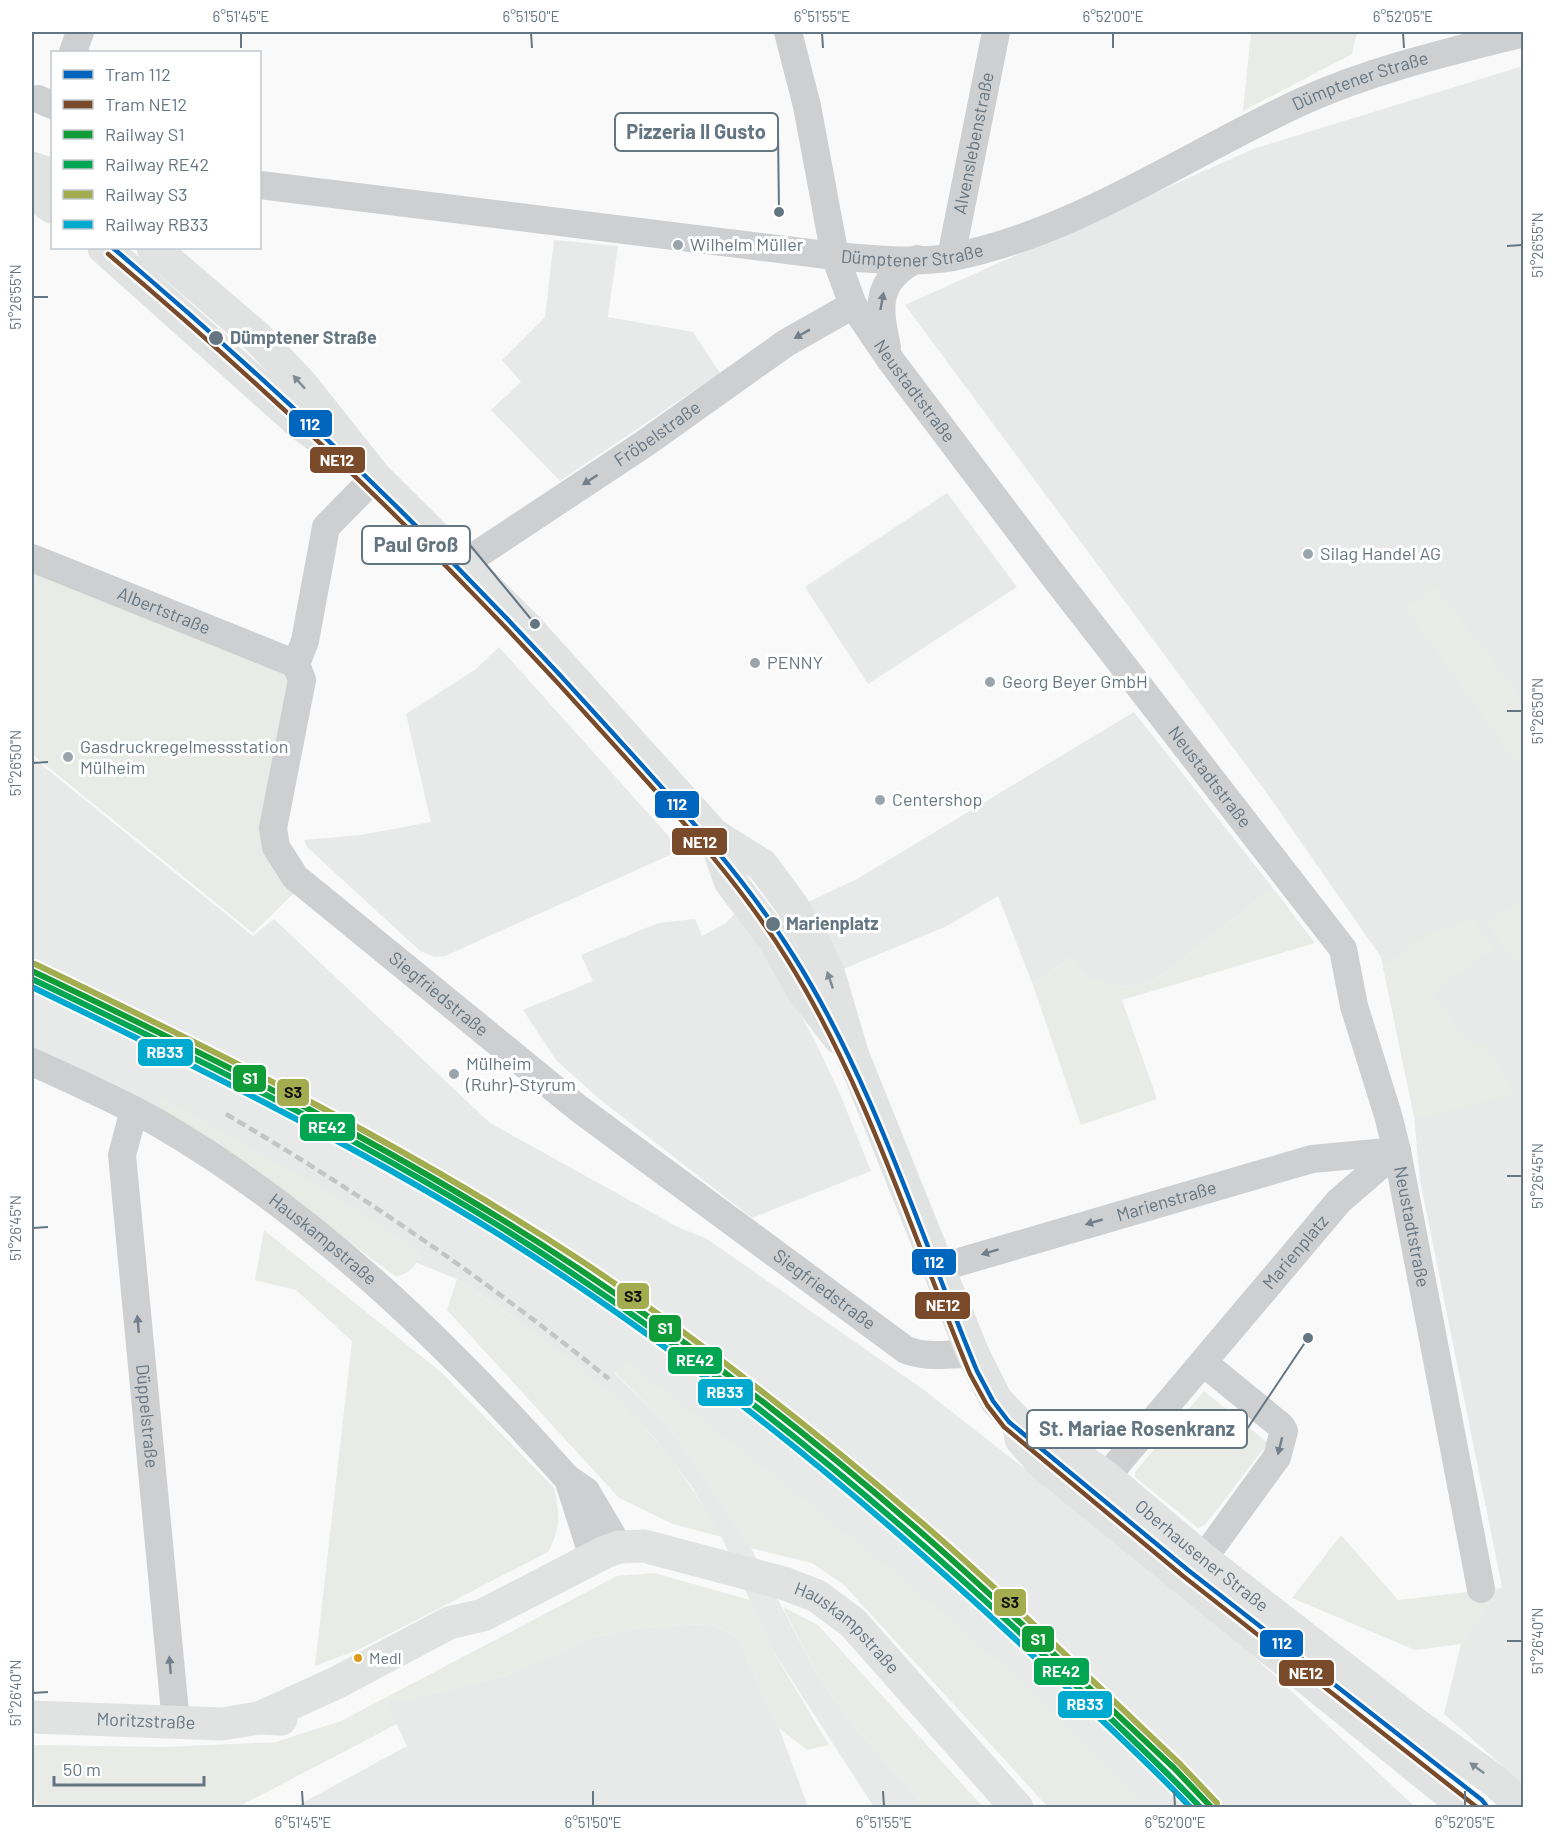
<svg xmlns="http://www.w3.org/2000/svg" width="1555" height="1839" font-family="Barlow,sans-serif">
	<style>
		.built { fill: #e8e9e9 }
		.green { fill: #e8ebe6 }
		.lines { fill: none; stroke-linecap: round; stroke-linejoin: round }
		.minor { stroke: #cecfd0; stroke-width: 28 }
		.major { stroke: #e1e2e2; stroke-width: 33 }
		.rail { stroke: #c3c5c6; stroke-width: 4.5; stroke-dasharray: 9 4.5; stroke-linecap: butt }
		.rail-1-casing { stroke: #fff; stroke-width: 10 }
		.rail-2-casing { stroke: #fff; stroke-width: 10 }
		.rail-3-casing { stroke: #fff; stroke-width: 10 }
		.rail-4-casing { stroke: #fff; stroke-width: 10 }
		.rail-1 { stroke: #109c37; stroke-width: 6 }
		.rail-2 { stroke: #00a651; stroke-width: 6 }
		.rail-3 { stroke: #a3ad4f; stroke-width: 6 }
		.rail-4 { stroke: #00a9ce; stroke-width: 6 }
		.tram-1-casing { stroke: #fff; stroke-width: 9 }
		.tram-2-casing { stroke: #fff; stroke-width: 9 }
		.tram-1 { stroke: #0065bd; stroke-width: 4.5 }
		.tram-2 { stroke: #7a4b2a; stroke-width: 4.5 }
		.oneway { fill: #707f8b }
		.oneway2 { fill: #7e8c96 }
		.ticks { fill: none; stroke: #657683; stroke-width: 2 }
		.poi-dot { fill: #99a4ac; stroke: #fff; stroke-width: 2 }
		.stop-dot { fill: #657683; stroke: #fff; stroke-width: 2 }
		.bus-dot { fill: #da9c1a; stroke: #fff; stroke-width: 2 }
		.labels { text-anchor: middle; stroke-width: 6; stroke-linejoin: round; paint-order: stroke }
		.bus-label { font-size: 16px; fill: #657683; stroke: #fff; text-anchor: start }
		.street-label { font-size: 18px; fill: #657683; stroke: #fff }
		.poi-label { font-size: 18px; fill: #657683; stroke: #fff; text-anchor: start }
		.stop-label { font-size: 18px; font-weight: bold; fill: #657683; stroke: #fff; text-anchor: start }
		.leader { fill: none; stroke: #657683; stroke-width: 2 }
		.callout-dot { fill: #657683; stroke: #fff; stroke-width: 2 }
		.callout { fill: #fff; stroke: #657683; stroke-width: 2 }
		.callout-label { font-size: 20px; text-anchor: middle; font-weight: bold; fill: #657683 }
		.line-badge { stroke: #fff; stroke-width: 2 }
		.badge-label { font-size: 16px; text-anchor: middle; font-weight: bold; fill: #fff }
		.pale-badge-label { font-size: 16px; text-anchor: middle; font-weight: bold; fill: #111 }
		.neatline { fill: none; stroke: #657683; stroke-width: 2 }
		.ticks-label { font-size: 15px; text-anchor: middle; fill: #657683 }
	</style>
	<rect width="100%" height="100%" fill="#f9f9f9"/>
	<!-- built -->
	<path class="built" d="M1523 66V1784L1444 1714 1461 1644 1502 1587 1420 1180 1414 1116 1381 957 1269 796 905 305 1253 149Z
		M554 240 618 246 608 317 693 332 720 373 560 481 491 410 521 382 502 360 545 317Z
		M947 493 1017 587 868 684 805 587Z
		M499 647 681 850 445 956 434 957 420 951 307 847 304 840 360 835 431 822 406 714 476 669Z
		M1134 712 1273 888 1154 981 1123 987 1089 980 1070 957 1033 985 998 896 947 926 841 970 808 902 857 879Z
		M32 757 253 936 274 919 490 1123 678 1227 707 1239 924 1390 1198 1604 1415 1807H1090L627 1362 614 1373 662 1419 678 1439 751 1548 819 1678 853 1725 926 1807H874L771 1648 722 1538 690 1484 652 1435 599 1384 510 1315 457 1279 417 1263 364 1227 105 1081 32 1048Z
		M736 912 781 979 815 1041 840 1094 871 1171 752 1218 597 1097 556 1060 523 1010 593 981 581 955 658 923 695 919 702 936 726 923Z
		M711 1624 737 1637 779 1728 808 1807 293 1808 407 1746 384 1698 404 1700 508 1675 587 1639 640 1627Z"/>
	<!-- green -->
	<path class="green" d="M1251 32H1357L1352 54 1243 111Z
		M32 567 292 667 271 827 299 888 253 933 32 754Z
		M1435 586 1523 700V772L1405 608Z
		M1273 888 1315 943 1122 1000 1157 1099 1081 1125 1033 985 1070 957 1089 980 1123 987 1154 981Z
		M1523 897V963L1519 967 1487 924Z
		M1472 918 1495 948 1433 993 1473 1048 1481 1042 1509 1079 1513 1094 1426 1117 1414 1116 1383 966 1428 935Z
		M156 1095 321 1187 421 1252C416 1267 411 1272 396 1277L288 1196 159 1107Z
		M264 1230 441 1372 554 1488C560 1515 561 1527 548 1552L360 1649 315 1666 352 1341 296 1290 255 1280Z
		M457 1279C525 1325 598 1374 652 1436 679 1467 701 1502 722 1537L673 1524 619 1498 447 1310Z
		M627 1362 767 1470 921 1594 1028 1687 1146 1807H1048L844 1585 812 1563 751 1548 678 1439 662 1419 614 1372Z
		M1204 1391 1268 1443 1205 1525 1198 1528 1135 1477V1472Z
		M1341 1535 1398 1600 1502 1588 1461 1644 1415 1650 1292 1598Z
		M654 1573 750 1600 771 1648 829 1745 807 1750 779 1728 737 1637 711 1624 640 1627 587 1639 508 1675 404 1700 384 1698 397 1724 238 1807H41L32 1796V1745L165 1747 276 1742 341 1721 617 1576Z
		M783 1607 818 1625 983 1807H926L853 1725 819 1678Z"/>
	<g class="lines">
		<!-- minor -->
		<g class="minor">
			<path id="s1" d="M788 32 807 106 835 256 853 305 889 358 1049 570 1343 949 1354 1006 1388 1115 1397 1151 1481 1589"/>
			<path d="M73 52 80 32"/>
			<path d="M38 99 52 105"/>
			<path id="s2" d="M260 185 835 256C873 259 915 264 953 257 1080 231 1187 154 1303 101 1374 69 1449 52 1524 33"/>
			<path id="s3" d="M951 257 996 32"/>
			<path d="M887 347C878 306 875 280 917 259"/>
			<path id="s4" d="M32 558 296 664"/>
			<path id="s5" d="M463 564 644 444 786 343 853 305"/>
			<path id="s6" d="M296 664 302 680 273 828 276 847 295 877 578 1108 906 1350C930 1359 949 1353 973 1354"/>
			<path d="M296 664 305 641 326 527 375 477"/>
			<path id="s7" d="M32 1062C74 1081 117 1100 158 1123 316 1215 446 1342 567 1478L586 1491 619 1547"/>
			<path id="s8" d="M134 1110 122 1155 176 1723"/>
			<path id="s9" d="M939 1268 1312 1159 1397 1151"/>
			<path id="s10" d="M1106 1477 1339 1201 1397 1151"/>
			<path d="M570 1485 593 1557"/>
			<path d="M1203 1559 1277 1457 1284 1431 1281 1426 1204 1363"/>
		</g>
		<!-- major -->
		<g class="major">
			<path d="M32 168 52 175"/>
			<path d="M32 193 52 207"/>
			<path d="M104 248 301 424 344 455"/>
			<path id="s11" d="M153 248 257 337 302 385 375 477 527 628 714 835 762 865 791 904 811 937 829 975 853 1056 973 1354 996 1400 1018 1423 1048 1436 1106 1477 1203 1559 1414 1723 1495 1781 1516 1800 1520 1808"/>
			<path d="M714 835 730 881 774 939 802 989 839 1038"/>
			<path d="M1018 1423 1021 1439 1042 1463 1467 1808"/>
			<path id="s12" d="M32 1717 222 1724 259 1718 281 1719"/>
			<path id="s13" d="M259 1718 336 1683 449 1623 483 1615 605 1552 619 1547 644 1546 783 1583 817 1596 853 1623 1017 1808"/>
		</g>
		<!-- rail -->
		<path class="rail" d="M226 1114C360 1193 488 1281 609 1379"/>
		<!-- rail-1 casing -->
		<g class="rail-1-casing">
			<path id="rail-1" d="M32 971C218 1060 403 1152 576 1267 695 1346 809 1435 916 1528 1005 1605 1088 1688 1174 1768L1212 1808"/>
		</g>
		<!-- rail-2 casing -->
		<g class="rail-2-casing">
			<path id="rail-2" d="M32 979C190 1055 349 1133 499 1226 698 1350 880 1500 1050 1661 1101 1710 1153 1757 1201 1808"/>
		</g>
		<!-- rail-3 casing -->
		<g class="rail-3-casing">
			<path id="rail-3" d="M35 964C222 1054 407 1146 580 1260 699 1339 813 1429 921 1522 1010 1599 1093 1682 1179 1763L1217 1803"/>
		</g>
		<!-- rail-4 casing -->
		<g class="rail-4-casing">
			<path id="rail-4" d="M32 987C189 1063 346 1140 495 1232 694 1356 876 1507 1046 1668 1095 1714 1145 1759 1191 1808"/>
		</g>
		<!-- rail-1 -->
		<use href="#rail-1" class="rail-1"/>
		<!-- rail-2 -->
		<use href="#rail-2" class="rail-2"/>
		<!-- rail-3 -->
		<use href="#rail-3" class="rail-3"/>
		<!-- rail-4 -->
		<use href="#rail-4" class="rail-4"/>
		<!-- tram-1 casing -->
		<g class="tram-1-casing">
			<path id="tram-1" d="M113 248C290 398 456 558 611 731 675 802 742 873 793 955 874 1083 919 1232 977 1371L993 1401 1009 1422 1188 1570 1482 1800 1488 1808"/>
		</g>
		<!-- tram-2 casing -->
		<g class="tram-2-casing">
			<path id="tram-2" d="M108 254C284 403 451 563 605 735 669 806 736 877 787 959 867 1087 912 1235 970 1374L987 1405 1004 1427 1183 1576 1478 1808"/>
		</g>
		<!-- tram-1 -->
		<use href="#tram-1" class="tram-1"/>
		<!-- tram-2 -->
		<use href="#tram-2" class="tram-2"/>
	</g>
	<!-- one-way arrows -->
	<defs><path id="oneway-solid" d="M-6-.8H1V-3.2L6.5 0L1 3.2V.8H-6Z" transform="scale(1.5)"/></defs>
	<g class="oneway">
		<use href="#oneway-solid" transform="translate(882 301) rotate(-80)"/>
		<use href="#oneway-solid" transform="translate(802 334) rotate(151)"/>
		<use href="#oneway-solid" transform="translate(590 480) rotate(147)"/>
		<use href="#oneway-solid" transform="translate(1094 1222) rotate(164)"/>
		<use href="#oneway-solid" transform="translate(990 1252) rotate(163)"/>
		<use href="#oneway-solid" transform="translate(138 1324) rotate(-95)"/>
		<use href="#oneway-solid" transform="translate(1280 1446) rotate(104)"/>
		<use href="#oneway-solid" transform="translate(170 1665) rotate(-95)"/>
	</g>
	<g class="oneway2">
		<use href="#oneway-solid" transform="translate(299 382) rotate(-132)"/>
		<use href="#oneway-solid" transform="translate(830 980) rotate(-109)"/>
		<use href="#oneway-solid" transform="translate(1477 1768) rotate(-144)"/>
	</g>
	<!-- ticks -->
	<path class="ticks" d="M241 33V48M531 33 532 48M822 33 823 48M1113 33V48M1403 33 1404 48M1507 246 1522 245M33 297H48M1507 711H1522M33 763 48 762M1507 1176H1522M33 1228 48 1227M1507 1641H1522M33 1693 48 1692M302 1791 303 1806M593 1791V1806M883 1791 884 1806M1174 1791 1175 1806M1465 1791V1806"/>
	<!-- markers -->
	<g class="poi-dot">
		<circle cx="678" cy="245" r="6"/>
		<circle cx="1308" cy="554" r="6"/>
		<circle cx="755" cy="663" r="6"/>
		<circle cx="990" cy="682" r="6"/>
		<circle cx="68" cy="757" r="6"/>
		<circle cx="880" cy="800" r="6"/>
		<circle cx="454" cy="1074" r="6"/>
	</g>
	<g class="stop-dot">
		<circle cx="216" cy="338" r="8"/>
		<circle cx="773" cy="924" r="8"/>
	</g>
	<circle class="bus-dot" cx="358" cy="1658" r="5"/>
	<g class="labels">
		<!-- bus labels -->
		<g class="bus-label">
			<text x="369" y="1664">Medl</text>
		</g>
		<!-- street labels -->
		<g class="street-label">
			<text dy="6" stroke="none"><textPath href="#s2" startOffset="1143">Dümptener Straße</textPath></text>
			<text dy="6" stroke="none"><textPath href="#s3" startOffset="116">Alvenslebenstraße</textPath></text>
			<text dy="6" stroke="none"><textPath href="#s2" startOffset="657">Dümptener Straße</textPath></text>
			<text dy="6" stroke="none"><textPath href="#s1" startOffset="387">Neustadtstraße</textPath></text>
			<text dy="6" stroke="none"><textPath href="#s5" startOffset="234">Fröbelstraße</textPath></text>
			<text dy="6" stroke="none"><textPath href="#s4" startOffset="142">Albertstraße</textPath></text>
			<text dy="6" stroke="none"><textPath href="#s1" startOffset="873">Neustadtstraße</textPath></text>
			<text dy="6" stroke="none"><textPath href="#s6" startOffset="408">Siegfriedstraße</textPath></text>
			<text dy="6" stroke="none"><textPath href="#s9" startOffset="237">Marienstraße</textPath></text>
			<text dy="6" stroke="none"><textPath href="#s1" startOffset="1377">Neustadtstraße</textPath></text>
			<text dy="6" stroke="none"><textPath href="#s7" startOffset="342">Hauskampstraße</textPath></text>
			<text dy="6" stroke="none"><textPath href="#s10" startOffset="294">Marienplatz</textPath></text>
			<text dy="6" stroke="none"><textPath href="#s6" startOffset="894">Siegfriedstraße</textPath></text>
			<text dy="6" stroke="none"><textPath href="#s8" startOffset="309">Düppelstraße</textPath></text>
			<text dy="6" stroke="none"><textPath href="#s11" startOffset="1716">Oberhausener Straße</textPath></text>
			<text dy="6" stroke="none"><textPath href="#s13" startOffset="648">Hauskampstraße</textPath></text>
			<text dy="6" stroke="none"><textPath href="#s12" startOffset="114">Moritzstraße</textPath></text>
		</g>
		<!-- poi labels -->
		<g class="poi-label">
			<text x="690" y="251">Wilhelm Müller</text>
			<text x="1320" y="560">Silag Handel AG</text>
			<text x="767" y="669">PENNY</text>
			<text x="1002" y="688">Georg Beyer GmbH</text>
			<text x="80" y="753">Gasdruckregelmessstation<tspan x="80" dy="21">Mülheim</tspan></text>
			<text x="892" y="806">Centershop</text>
			<text x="466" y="1070">Mülheim<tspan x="466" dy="21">(Ruhr)-Styrum</tspan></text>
		</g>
		<!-- stop labels -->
		<g class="stop-label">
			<text x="230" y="344">Dümptener Straße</text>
			<text x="786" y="930">Marienplatz</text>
		</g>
	</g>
	<!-- callouts -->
	<path class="leader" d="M779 212L778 132M535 624L470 545M1308 1338L1247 1429"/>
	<g class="callout-dot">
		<circle cx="779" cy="212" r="6"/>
		<circle cx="535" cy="624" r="6"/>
		<circle cx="1308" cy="1338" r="6"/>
	</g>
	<g class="callout">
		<rect x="615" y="113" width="163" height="38" rx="6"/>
		<rect x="362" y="526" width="108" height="38" rx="6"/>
		<rect x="1027" y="1410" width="220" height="38" rx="6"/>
	</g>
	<g class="callout-label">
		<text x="696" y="139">Pizzeria Il Gusto</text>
		<text x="416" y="552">Paul Groß</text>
		<text x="1137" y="1436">St. Mariae Rosenkranz</text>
	</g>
	<g class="line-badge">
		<rect x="288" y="409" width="45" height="29" rx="6" fill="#0065bd"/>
		<rect x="309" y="446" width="57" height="28" rx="6" fill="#7a4b2a"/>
		<rect x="654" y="790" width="46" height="29" rx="6" fill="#0065bd"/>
		<rect x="671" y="827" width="57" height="29" rx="6" fill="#7a4b2a"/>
		<rect x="137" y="1038" width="57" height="29" rx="6" fill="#00a9ce"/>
		<rect x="232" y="1064" width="35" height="29" rx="6" fill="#109c37"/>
		<rect x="276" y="1078" width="34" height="29" rx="6" fill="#a3ad4f"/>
		<rect x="299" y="1113" width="57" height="29" rx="6" fill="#00a651"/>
		<rect x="911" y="1248" width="46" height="28" rx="6" fill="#0065bd"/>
		<rect x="616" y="1282" width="34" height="28" rx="6" fill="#a3ad4f"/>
		<rect x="914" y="1291" width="57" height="29" rx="6" fill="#7a4b2a"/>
		<rect x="648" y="1314" width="34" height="29" rx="6" fill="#109c37"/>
		<rect x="667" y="1346" width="56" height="29" rx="6" fill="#00a651"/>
		<rect x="697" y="1378" width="57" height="29" rx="6" fill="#00a9ce"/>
		<rect x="993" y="1588" width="34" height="29" rx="6" fill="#a3ad4f"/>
		<rect x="1021" y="1625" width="34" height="28" rx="6" fill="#109c37"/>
		<rect x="1259" y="1629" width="45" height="29" rx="6" fill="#0065bd"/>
		<rect x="1033" y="1657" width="57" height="29" rx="6" fill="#00a651"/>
		<rect x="1278" y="1659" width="57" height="28" rx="6" fill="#7a4b2a"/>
		<rect x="1057" y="1690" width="56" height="29" rx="6" fill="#00a9ce"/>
	</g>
	<g class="badge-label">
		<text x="310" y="430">112</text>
		<text x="337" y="466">NE12</text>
		<text x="677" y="810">112</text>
		<text x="700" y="848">NE12</text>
		<text x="165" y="1058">RB33</text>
		<text x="250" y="1084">S1</text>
		<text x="327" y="1133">RE42</text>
		<text x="934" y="1268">112</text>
		<text x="943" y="1311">NE12</text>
		<text x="665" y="1334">S1</text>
		<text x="695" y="1366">RE42</text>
		<text x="725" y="1398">RB33</text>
		<text x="1038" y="1645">S1</text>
		<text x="1282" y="1649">112</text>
		<text x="1061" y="1677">RE42</text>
		<text x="1306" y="1679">NE12</text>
		<text x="1085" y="1710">RB33</text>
	</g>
	<g class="pale-badge-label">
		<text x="293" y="1098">S3</text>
		<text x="633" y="1302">S3</text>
		<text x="1010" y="1608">S3</text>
	</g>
	<!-- border -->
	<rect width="1555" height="1839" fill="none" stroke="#ffffff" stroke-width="66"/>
	<!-- legend -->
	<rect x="51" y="51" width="210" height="198" fill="#ffffff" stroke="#c1c8cd" stroke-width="1.5"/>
	<rect x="63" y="70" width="30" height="9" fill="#0065bd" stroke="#c1c8cd" stroke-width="1.5"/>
	<text x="105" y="81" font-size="18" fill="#657683">Tram 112</text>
	<rect x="63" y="100" width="30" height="9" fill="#7a4b2a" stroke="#c1c8cd" stroke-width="1.5"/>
	<text x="105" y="111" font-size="18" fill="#657683">Tram NE12</text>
	<rect x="63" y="130" width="30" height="9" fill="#109c37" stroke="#c1c8cd" stroke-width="1.5"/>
	<text x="105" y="141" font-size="18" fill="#657683">Railway S1</text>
	<rect x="63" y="160" width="30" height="9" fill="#00a651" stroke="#c1c8cd" stroke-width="1.5"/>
	<text x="105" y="171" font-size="18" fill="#657683">Railway RE42</text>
	<rect x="63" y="190" width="30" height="9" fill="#a3ad4f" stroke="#c1c8cd" stroke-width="1.5"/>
	<text x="105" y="201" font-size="18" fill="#657683">Railway S3</text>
	<rect x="63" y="220" width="30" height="9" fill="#00a9ce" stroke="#c1c8cd" stroke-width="1.5"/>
	<text x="105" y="231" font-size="18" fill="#657683">Railway RB33</text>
	<!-- scale -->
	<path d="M54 1776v9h150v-9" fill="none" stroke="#657683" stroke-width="3"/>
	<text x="63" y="1776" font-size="18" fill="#657683" stroke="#ffffff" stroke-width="4.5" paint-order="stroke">50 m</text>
	<rect x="33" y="33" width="1489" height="1773" class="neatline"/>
	<g class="ticks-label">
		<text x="241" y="22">6°51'45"E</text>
		<text x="531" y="22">6°51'50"E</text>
		<text x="822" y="22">6°51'55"E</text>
		<text x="1113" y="22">6°52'00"E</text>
		<text x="1403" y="22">6°52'05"E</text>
		<text transform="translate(1538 245) rotate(-90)" y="5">51°26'55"N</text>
		<text transform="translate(16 297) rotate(-90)" y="5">51°26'55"N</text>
		<text transform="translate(1538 711) rotate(-90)" y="5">51°26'50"N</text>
		<text transform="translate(16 763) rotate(-90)" y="5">51°26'50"N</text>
		<text transform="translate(1538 1176) rotate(-90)" y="5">51°26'45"N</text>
		<text transform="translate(16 1228) rotate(-90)" y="5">51°26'45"N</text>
		<text transform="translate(1538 1641) rotate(-90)" y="5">51°26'40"N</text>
		<text transform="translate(16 1693) rotate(-90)" y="5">51°26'40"N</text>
		<text x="303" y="1828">6°51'45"E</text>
		<text x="593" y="1828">6°51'50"E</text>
		<text x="884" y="1828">6°51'55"E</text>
		<text x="1175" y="1828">6°52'00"E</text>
		<text x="1465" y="1828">6°52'05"E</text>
	</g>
</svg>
